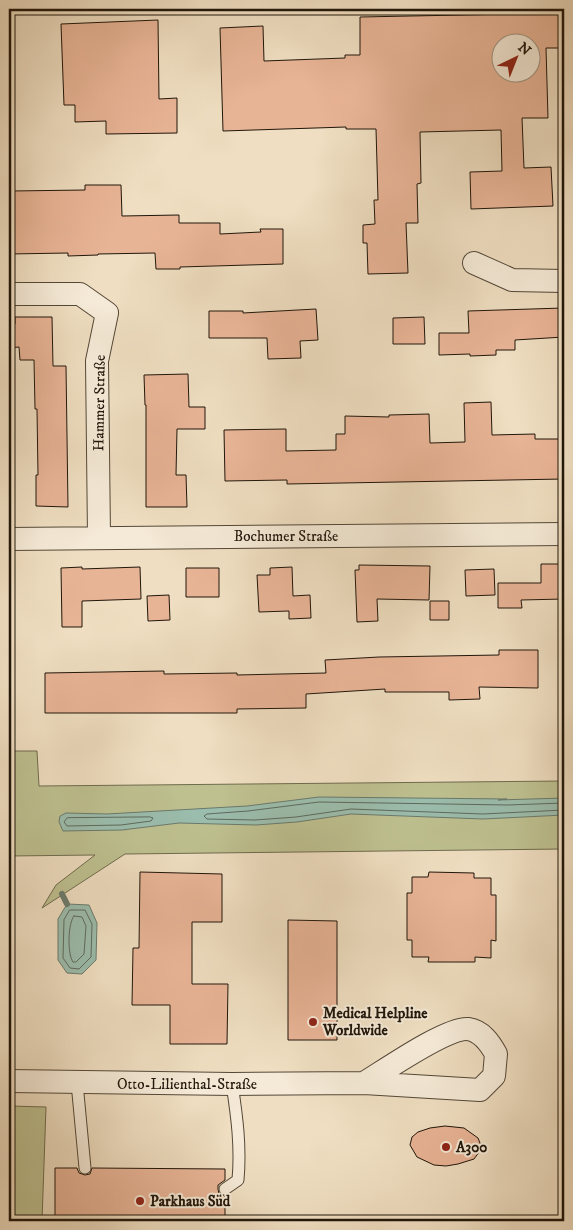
<svg xmlns="http://www.w3.org/2000/svg" width="573" height="1230" font-family="'IM FELL DW Pica',serif">
	<style>
		.green { fill: #bec090; stroke: #6f6b4e }
		.water { fill: #9bbdad; stroke: #6a7a6c }
		.lines { fill: none; stroke-linecap: round; stroke-linejoin: round }
		.shore { stroke: #5e6a5c; stroke-width: 1 }
		.stream { stroke: #6a7a6c; stroke-width: 6 }
		.building { fill: #e8b496; stroke: #20160b; fill-rule: evenodd }
		.service-casing { stroke: #544838; stroke-width: 13 }
		.minor-casing { stroke: #544838; stroke-width: 24 }
		.service { stroke: #f5ead7; stroke-width: 11 }
		.minor { stroke: #f5ead7; stroke-width: 22 }
		.poi-dot { fill: #8f2418; stroke: #f5ead7; stroke-width: 2 }
		.labels { text-anchor: middle; stroke-width: 4; stroke-linejoin: round; paint-order: stroke }
		.street-label { font-size: 15px; fill: #20160b; stroke: #f5ead7 }
		.poi-label { font-size: 15px; font-weight: bold; fill: #20160b; stroke: #f5ead7; text-anchor: start }
	</style>
	<rect width="100%" height="100%" fill="#efdec1"/>
	<filter id="stains"><feTurbulence type="fractalNoise" baseFrequency=".004" numOctaves="4"/><feColorMatrix values="0 0 0 0 .2 0 0 0 0 .09 0 0 0 0 .02 0 0 0 .5 -.17"/></filter>
	<radialGradient id="worn" r=".72"><stop offset=".6" stop-color="#630" stop-opacity="0"/><stop offset="1" stop-color="#630" stop-opacity=".3"/></radialGradient>
	<!-- green -->
	<path class="green" d="M9 751H37L39 786 564 781V849L125 854 42 908 56 885 95 855 9 856Z
		M9 1106 46 1107 42 1221H9Z"/>
	<!-- water -->
	<path class="water" d="M319 797 507 799 498 800 564 798V815L483 819 351 814 297 822 256 825 179 823 122 830 63 831 59 822 60 816 66 813 107 814 247 806Z
		M67 904 89 905 97 923 96 960 82 974 67 973 58 960V919Z"/>
	<g class="lines">
		<!-- shore -->
		<path class="shore" d="M564 803 508 805 319 802 248 811 207 814 204 816 207 819 255 820 296 817 351 809 483 814 564 810
			M150 817 153 818 151 821 121 825 67 826 64 822 67 818Z
			M70 910H85L92 924 91 957 79 969 70 968 63 958 64 920Z
			M74 916 82 917 86 926 84 954 76 962H73C67 953 68 923 74 916Z"/>
		<!-- stream -->
		<path class="stream" d="M62 894 67 904"/>
	</g>
	<!-- building -->
	<path class="building" d="M564 13V48H546L548 118H522L524 168 551 167 553 206 471 209 470 172 502 171 501 130 420 132 421 183 417 184 418 223H406L408 273 368 274 367 243H363V225L375 224 374 200H378L376 129H346V127L223 131 220 28 263 26 264 61 345 58V55H360V17ZM500 42H530V72H500Z
		M158 20 159 99 177 98V133L106 134V121L75 122V105H64L61 24Z
		M85 185H121L122 216 179 215V223H220V234L261 232 260 229H283V264L180 267V269H156L155 253 98 254V255L68 256V253L9 254V193H11V191L85 190Z
		M563 308 564 337 515 340V350H496V355L470 356V354L439 355V333H469L468 311Z
		M316 309 318 340 300 341 301 358 268 359 267 338H209V311H243V313Z
		M15 317H52L53 366H66L68 507 36 506V475H38L37 409H35L34 360H20L19 347 9 348V324H15Z
		M424 317 425 344H393V318Z
		M188 374 189 407H205V429H177L176 475H186L187 507H146V405H145L144 375Z
		M491 402 492 435 535 434V439H564V479L287 484V480L225 481 224 430 286 429V451L336 450V434H345V416L389 417V415L429 414 430 443 465 442 464 403Z
		M541 564H564V599L521 600 522 608H498V583H541Z
		M359 565 430 566 429 600 377 599 378 621 357 622 355 570H359Z
		M82 567V569L140 567 141 599 82 601V627H62L61 568Z
		M292 567 293 596 310 595 311 618 289 619V611L259 612 257 575H270V568Z
		M186 568H219V597H186Z
		M494 569 495 595 466 596 465 570Z
		M169 595 170 620 148 621 147 596Z
		M430 601H449V620H430Z
		M499 650H538V688L479 687 480 699 449 700V692H385V689L306 694V708L237 709V713H45V673L164 671V674L237 673V675L326 673 325 660 379 657 499 655Z
		M140 872 222 874V922H192V984H228L227 1044H170V1005H132L133 948H139Z
		M429 872 474 873V878H491V895H496V941L491 940V958L475 957V962H428L429 957H412V940H407V893H412V877H428Z
		M288 920 337 921V1040H288Z
		M445 1126 464 1128 478 1138 482 1148 474 1159 458 1164 446 1166 434 1165 417 1157 410 1145 412 1137 418 1132 430 1128Z
		M55 1168H77L79 1173 85 1175 90 1174 92 1168 225 1169V1180L218 1185V1189L219 1194 225 1196V1221H55Z"/>
	<g class="lines">
		<!-- service casing -->
		<g class="service-casing">
			<path id="service" d="M77 1083 85 1168
				M225 1189 238 1180C241 1147 237 1117 232 1084"/>
		</g>
		<!-- minor casing -->
		<g class="minor-casing">
			<path id="minor" d="M474 263 512 280 564 281
				M9 294H80L107 313 97 361 99 537
				M9 539 564 534
				M9 1081 232 1084 364 1083 480 1090 494 1076 496 1054C490 1043 482 1031 468 1029 447 1027 384 1071 364 1083"/>
		</g>
		<!-- service -->
		<use href="#service" class="service"/>
		<!-- minor -->
		<use href="#minor" class="minor"/>
	</g>
	<!-- markers -->
	<g class="poi-dot">
		<circle cx="313" cy="1022" r="5"/>
		<circle cx="446" cy="1147" r="5"/>
		<circle cx="140" cy="1201" r="5"/>
	</g>
	<g class="labels">
		<!-- street labels -->
		<g class="street-label">
			<text transform="translate(99 403) rotate(-89)" y="5">Hammer Straße</text>
			<text x="286" y="541">Bochumer Straße</text>
			<text x="187" y="1089">Otto-Lilienthal-Straße</text>
		</g>
		<!-- poi labels -->
		<g class="poi-label">
			<text x="323" y="1018">Medical Helpline<tspan x="323" dy="17">Worldwide</tspan></text>
			<text x="456" y="1152">A300</text>
			<text x="150" y="1206">Parkhaus Süd</text>
		</g>
	</g>
	<!-- margin -->
	<rect width="573" height="1230" fill="none" stroke="#efdec1" stroke-width="30"/>
	<rect x="10" y="10" width="553" height="1210" fill="none" stroke="#20160b" stroke-width="2.5"/>
	<rect x="15" y="15" width="543" height="1200" fill="none" stroke="#20160b"/>
	<!-- north arrow -->
	<g transform="translate(516 58) rotate(43)"><circle r="24" fill="#f5ead7" stroke="#a09585"/>
	<path d="M0-4L9 19L0 12L-9 19Z" fill="#8f2418"/>
	<text y="-8" font-size="14" font-weight="bold" text-anchor="middle" fill="#20160b">N</text>
	</g>
	<rect width="100%" height="100%" filter="url(#stains)"/>
	<rect width="100%" height="100%" fill="url(#worn)"/>
</svg>
